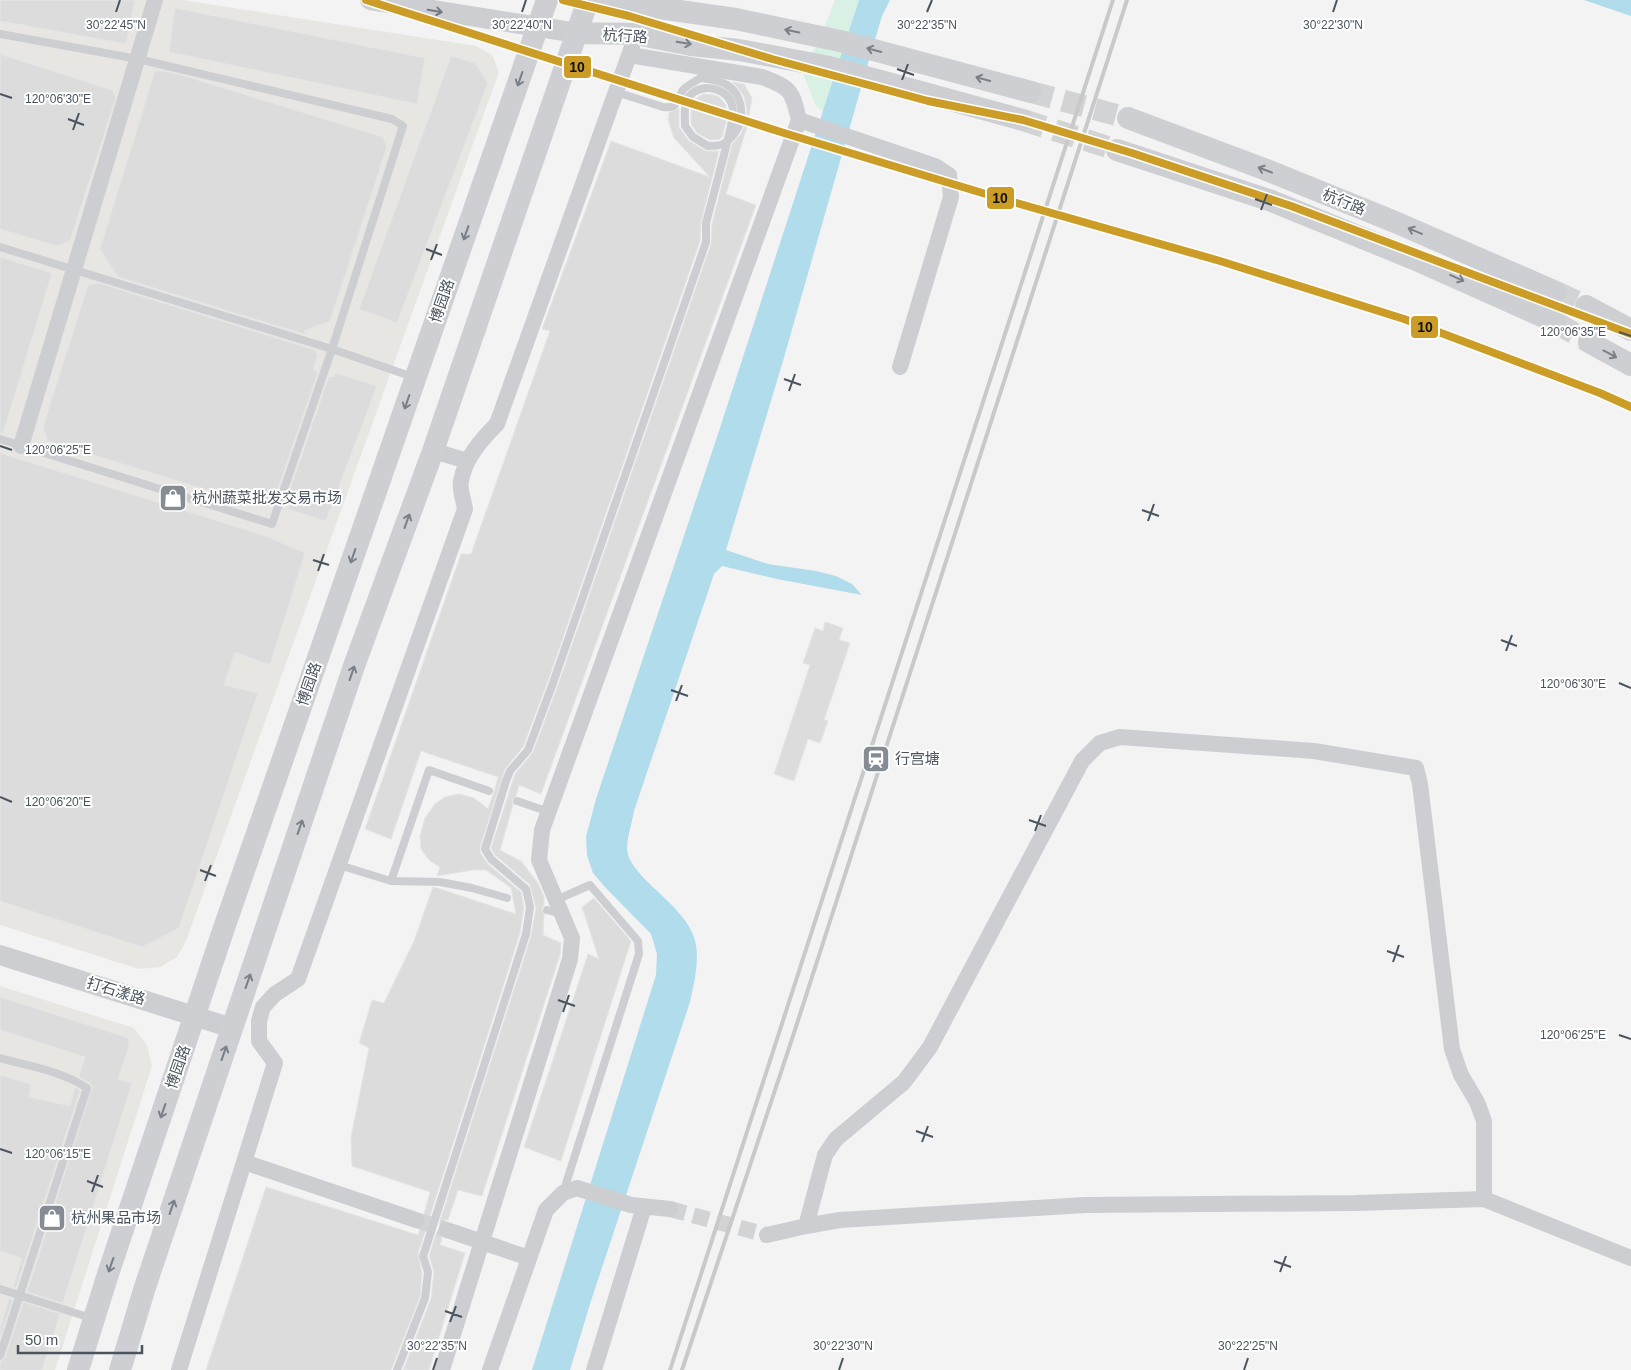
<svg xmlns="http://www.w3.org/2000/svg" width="1631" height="1370" font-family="Helvetica,'Noto Sans SC',sans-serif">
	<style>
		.commercial { fill: #e7e6e2 }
		.green { fill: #d9f0e4 }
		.water { fill: #b0dcec }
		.building { fill: #dcdcdd; stroke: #e4e5e6 }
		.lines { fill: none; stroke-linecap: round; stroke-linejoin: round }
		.minor-tunnel { stroke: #d1d3d5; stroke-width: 16; stroke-dasharray: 16 8; stroke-linecap: butt }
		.secondary-tunnel { stroke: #d1d3d5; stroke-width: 22; stroke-dasharray: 22 11; stroke-linecap: butt }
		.service { stroke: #cdced1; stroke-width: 8 }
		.minor { stroke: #cdced1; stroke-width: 16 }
		.tertiary { stroke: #cdced1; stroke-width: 20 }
		.secondary { stroke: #cecfd2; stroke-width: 22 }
		.rail { stroke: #c8c9cb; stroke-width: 4 }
		.service-bridge { stroke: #cdced1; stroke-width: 8 }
		.metro-1-casing { stroke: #fff; stroke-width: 11 }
		.metro-1 { stroke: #cc9d26; stroke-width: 8 }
		.oneway { stroke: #717981 }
		.oneway2 { stroke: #787f87 }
		.ticks { fill: none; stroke: #4a545f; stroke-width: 2 }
		.labels { text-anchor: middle; stroke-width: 4; stroke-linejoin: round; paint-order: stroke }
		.street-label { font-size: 15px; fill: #4a545f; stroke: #fff }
		.poi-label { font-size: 15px; fill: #4a545f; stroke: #fff; text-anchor: start }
		.ticks-label { font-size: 12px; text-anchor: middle; fill: #4a545f; stroke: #fff; stroke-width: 4; stroke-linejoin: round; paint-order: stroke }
		.line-badge { stroke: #fff; stroke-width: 2 }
		.pale-badge-label { font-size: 14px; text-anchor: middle; font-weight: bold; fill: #111 }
	</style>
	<rect width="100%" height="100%" fill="#f3f3f3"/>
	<!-- commercial -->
	<path class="commercial" d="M0 0H183L476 46 492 55 499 72 186 941 177 957 160 967 139 969 0 925Z
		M0 986 134 1028 147 1045 152 1066 55 1370H0Z"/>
	<!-- green -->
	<path class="green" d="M835 0H859L824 112 816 106 801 69 818 44Z"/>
	<!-- water -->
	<path class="water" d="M859 0H890L882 16 871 53 783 361 726 550 768 564 816 571 836 576 852 584 862 595 777 579 722 566 714 574 634 811C632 823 627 837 627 849 629 879 691 907 696 945 699 963 694 984 690 1002L590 1304 570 1370H532L656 975 657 954 651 934 604 886 593 873 587 855 586 837 596 799 718 434Z
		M1584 0H1631V16Z"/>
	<!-- building -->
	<path class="building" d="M0 0H135L126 44 0 21Z
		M175 8 425 58 417 104 169 52Z
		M0 54 112 90 116 97 70 241 57 246 0 229Z
		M451 56 475 63 488 83 397 323 359 309Z
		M155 71H163L181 75 383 137 387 147 330 321 304 331 307 335 118 277 100 249Z
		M732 82 744 84 752 98 747 127 726 194 756 205 541 794 519 785 516 796 512 800 513 805 500 850 521 861 538 883 544 897V905L542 909 544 915 543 935 561 943 560 955 482 1196 458 1190 448 1220H445L439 1224 531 936 536 908 530 885 495 855 491 848 515 774 533 752 558 685 711 244 712 224 732 144 741 134 747 116 746 106 744 96 738 88Z
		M703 94 714 95 719 97 726 105V122L722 137 720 139 710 140 697 133 691 124V104L694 100Z
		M679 108V127L689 141 706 151H719L701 222 700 241 548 681 523 747 505 769 480 847V852L487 863 521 892 524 907 520 933 418 1254 422 1273 420 1297 391 1370H206L266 1187 418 1235 420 1229 425 1224 426 1219 424 1214 430 1192 352 1166 351 1137 369 1048 359 1043 372 1000 384 1003 414 941 433 887 437 888 516 914 511 888 486 870H473L437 876 440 867 430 861 421 849 420 836 425 818 435 804 445 797 459 794 474 798 488 809 494 792 498 777 421 751 391 839 365 829 461 554H471L550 331 542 329 611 141 710 177 674 138 668 120 669 113Z
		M0 257 52 273 3 433H0Z
		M99 283 315 350 318 355 313 370 318 372 274 500 256 505 48 441 43 427 88 285Z
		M336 373 377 386 326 521 288 509 293 494 288 496 329 376 334 377Z
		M0 453 266 536 305 553 270 665 235 652 224 685 258 693 179 928 142 947 0 901Z
		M825 622 843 628 839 640 850 643 824 720 828 721 820 743 808 739 794 781 774 774 810 665 803 663 815 628 823 631Z
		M594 898 631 941 561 1161 524 1147 588 954 599 959 582 907Z
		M0 997 129 1038 128 1050 118 1079 132 1083 63 1303 27 1292 92 1087 90 1083 79 1077 85 1057 0 1030Z
		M0 1075 31 1084 29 1097 70 1106 75 1087 80 1091 16 1288 13 1287 22 1258 0 1251Z
		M437 1231 442 1238 440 1245 465 1253 429 1370H403L431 1299 434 1272 429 1256Z
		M9 1298 13 1299 0 1338V1328Z
		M23 1302 60 1314 42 1370H0V1362L5 1358Z"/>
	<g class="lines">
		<!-- minor-tunnel -->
		<path class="minor-tunnel" d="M670 1209 767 1235
			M416 1220 447 1230"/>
		<!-- secondary-tunnel -->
		<path class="secondary-tunnel" d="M1031 92 1128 118
			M1023 120 1117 150
			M1556 292 1586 306
			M1555 322 1589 342"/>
		<!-- service -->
		<path class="service" d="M0 34 138 59 392 119 403 126 332 349 272 524 0 439
			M616 92 663 107C678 109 676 101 683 90 687 85 695 82 700 78 709 79 720 80 727 85 748 98 745 132 723 144 719 146 712 146 708 146L693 137 685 126C685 118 684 110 686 102 693 83 723 84 731 102 734 109 733 118 731 126
			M0 247 332 349 413 377
			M506 781 510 771 528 750 553 683 706 242V223L724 155
			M517 801 549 812
			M339 865 391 881 440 882 472 888 507 898
			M391 881 429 770 489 791
			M556 900 590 885 638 941 639 954 563 1193
			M547 910 562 914
			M0 1058C28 1066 62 1071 87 1088L0 1356
			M442 1197 526 934
			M0 1289 91 1318
			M397 1370 425 1298 428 1272 423 1256 428 1241"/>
		<!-- minor -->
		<path class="minor" d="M799 120 935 166 949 175 951 197 900 367
			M21 446 155 0
			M433 451 468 461
			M244 1162 416 1220
			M806 1226 840 1220 1085 1205 1356 1203 1484 1199 1631 1258
			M447 1230 529 1258
			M767 1235 806 1226 825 1155 836 1139 904 1082 930 1047 1082 761 1100 743 1120 737 1314 751 1416 768 1420 784 1452 1049 1461 1075 1477 1102 1484 1121V1199
			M179 1370 275 1063 259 1041V1021L263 1007 275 994 298 979 465 509C464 501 459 489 461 481 465 458 481 440 497 424L632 47
			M442 1370 570 959 572 938 539 860 542 830 799 120C792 90 791 88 762 77L630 55
			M490 1370 546 1210 563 1193 577 1188 631 1205 670 1209
			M594 1370 644 1207"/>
		<!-- tertiary -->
		<path class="tertiary" d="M370 0 577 33
			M0 955 232 1028"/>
		<!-- secondary -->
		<path class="secondary" d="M603 0 736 19 840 41 1031 92
			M577 33 636 34 691 45 739 50 830 67 1023 120
			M1128 118 1264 169 1395 222 1556 292
			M1117 150 1269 200 1414 259 1555 322
			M1586 306 1631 330
			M1589 342 1631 365
			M78 1370 108 1274 225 925 547 0
			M120 1370 145 1287 354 666 433 451 588 0"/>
		<!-- rail -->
		<path class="rail" d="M670 1370 1113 0
			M682 1370 793 1036 1127 0"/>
		<!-- service-bridge -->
		<path class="service-bridge" d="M724 155 731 126
			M506 781 485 849 491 859 526 889 530 907 526 934
			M428 1241 442 1197"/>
		<!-- metro-1 casing -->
		<g class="metro-1-casing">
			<path id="metro-1" d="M366 0 784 133 999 198 1220 261 1404 319 1600 393 1631 407
				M563 0 629 16 772 59 928 101 1023 120 1132 153 1291 206 1631 334"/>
		</g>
		<!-- metro-1 -->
		<use href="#metro-1" class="metro-1"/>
	</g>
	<!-- one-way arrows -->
	<defs><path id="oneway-shaft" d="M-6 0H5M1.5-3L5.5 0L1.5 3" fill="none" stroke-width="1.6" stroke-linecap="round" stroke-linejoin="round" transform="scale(1.25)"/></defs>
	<use class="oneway" href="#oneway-shaft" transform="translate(435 11) rotate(9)"/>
	<g class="oneway2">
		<use href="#oneway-shaft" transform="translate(792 31) rotate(-168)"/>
		<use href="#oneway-shaft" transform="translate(684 43) rotate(10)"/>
		<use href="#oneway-shaft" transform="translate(874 50) rotate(-165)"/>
		<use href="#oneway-shaft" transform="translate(520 79) rotate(109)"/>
		<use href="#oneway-shaft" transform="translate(983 79) rotate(-165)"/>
		<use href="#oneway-shaft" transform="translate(1265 170) rotate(-159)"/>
		<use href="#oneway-shaft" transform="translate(1415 231) rotate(-157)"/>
		<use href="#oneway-shaft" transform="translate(466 233) rotate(109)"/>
		<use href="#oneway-shaft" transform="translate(1457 278) rotate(24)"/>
		<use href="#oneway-shaft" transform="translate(1610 354) rotate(28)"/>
		<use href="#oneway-shaft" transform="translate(407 402) rotate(109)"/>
		<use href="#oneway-shaft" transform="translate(407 521) rotate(-70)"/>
		<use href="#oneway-shaft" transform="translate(353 556) rotate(109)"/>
		<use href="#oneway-shaft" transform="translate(352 673) rotate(-71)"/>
		<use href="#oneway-shaft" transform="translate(300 827) rotate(-71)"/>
		<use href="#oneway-shaft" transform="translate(248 981) rotate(-71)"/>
		<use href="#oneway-shaft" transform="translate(224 1053) rotate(-71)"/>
		<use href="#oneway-shaft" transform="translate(163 1111) rotate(109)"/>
		<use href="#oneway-shaft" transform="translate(172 1207) rotate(-71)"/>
		<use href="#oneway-shaft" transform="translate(111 1265) rotate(109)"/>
	</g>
	<!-- ticks -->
	<path class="ticks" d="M116 12 120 0M522 12 526 0M927 12 932 0M1333 12 1337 0M897 69 914 75M902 80 908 64M0 94 12 98M68 119 84 125M73 130 79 113M1255 199 1272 205M1261 210 1267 194M426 249 442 255M431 260 437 244M1619 332 1631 336M784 379 801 385M789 391 795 374M0 446 12 450M1142 510 1159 516M1148 521 1154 504M313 560 329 565M318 571 324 554M1501 640 1517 646M1506 651 1512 635M1619 683 1631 688M671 690 688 696M676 701 682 685M0 797 12 802M1029 820 1046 826M1035 831 1041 815M200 870 216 876M205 881 211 865M1387 951 1404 957M1393 962 1399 945M558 1000 575 1006M563 1012 569 995M1619 1035 1631 1039M916 1131 933 1137M922 1142 928 1126M0 1149 12 1153M87 1181 103 1187M92 1192 98 1175M1274 1261 1291 1267M1280 1272 1286 1256M445 1311 462 1317M450 1322 456 1306M433 1370 437 1358M839 1370 843 1358M1244 1370 1248 1358"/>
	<!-- icons -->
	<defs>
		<g id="shop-square" transform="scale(1.4375)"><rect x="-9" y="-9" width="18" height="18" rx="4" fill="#858c93" stroke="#fff"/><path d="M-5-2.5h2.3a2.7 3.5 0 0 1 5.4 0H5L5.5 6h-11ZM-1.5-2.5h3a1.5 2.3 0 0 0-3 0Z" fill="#fff"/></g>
		<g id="station-square" transform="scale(1.4375)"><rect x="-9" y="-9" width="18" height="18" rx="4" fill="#858c93" stroke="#fff"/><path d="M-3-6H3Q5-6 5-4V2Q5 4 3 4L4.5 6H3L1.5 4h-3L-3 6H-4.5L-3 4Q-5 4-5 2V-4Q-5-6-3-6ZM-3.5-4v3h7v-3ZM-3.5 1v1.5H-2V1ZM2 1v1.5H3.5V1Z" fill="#fff"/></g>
	</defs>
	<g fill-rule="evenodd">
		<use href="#shop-square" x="173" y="498"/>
		<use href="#station-square" x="876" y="759"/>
		<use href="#shop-square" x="52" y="1218"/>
	</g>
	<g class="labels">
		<!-- street labels -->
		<g class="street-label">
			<text transform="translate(625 36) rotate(4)" y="5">杭行路</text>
			<text transform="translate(1344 202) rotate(22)" y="5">杭行路</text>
			<text transform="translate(442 301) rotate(-71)" y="5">博园路</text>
			<text transform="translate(309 684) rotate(-71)" y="5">博园路</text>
			<text transform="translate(116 991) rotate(17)" y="5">打石漾路</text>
			<text transform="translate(178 1067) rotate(-71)" y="5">博园路</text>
		</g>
		<!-- poi labels -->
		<g class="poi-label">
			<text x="192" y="503">杭州蔬菜批发交易市场</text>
			<text x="895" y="764">行宫塘</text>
			<text x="71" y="1223">杭州果品市场</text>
		</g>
	</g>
	<g class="ticks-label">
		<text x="116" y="29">30°22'45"N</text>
		<text x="522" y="29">30°22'40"N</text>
		<text x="927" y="29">30°22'35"N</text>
		<text x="1333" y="29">30°22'30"N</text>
		<text x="58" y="103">120°06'30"E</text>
		<text x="1573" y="336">120°06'35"E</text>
		<text x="58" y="454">120°06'25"E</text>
		<text x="1573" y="688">120°06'30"E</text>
		<text x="58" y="806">120°06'20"E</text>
		<text x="1573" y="1039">120°06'25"E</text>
		<text x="58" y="1158">120°06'15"E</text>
		<text x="437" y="1350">30°22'35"N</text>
		<text x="843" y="1350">30°22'30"N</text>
		<text x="1248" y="1350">30°22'25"N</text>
	</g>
	<g class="line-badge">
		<rect x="563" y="55" width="29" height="24" rx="5" fill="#cc9d26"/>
		<rect x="986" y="186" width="29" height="24" rx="5" fill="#cc9d26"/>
		<rect x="1410" y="315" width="29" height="24" rx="5" fill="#cc9d26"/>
	</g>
	<g class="pale-badge-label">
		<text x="577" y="72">10</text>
		<text x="1000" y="203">10</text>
		<text x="1425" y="332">10</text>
	</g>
	<!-- scale -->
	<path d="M18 1345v8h124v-8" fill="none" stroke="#4a545f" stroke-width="2.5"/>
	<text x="25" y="1345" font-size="15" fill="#4a545f" stroke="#ffffff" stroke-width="4" paint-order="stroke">50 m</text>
</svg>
